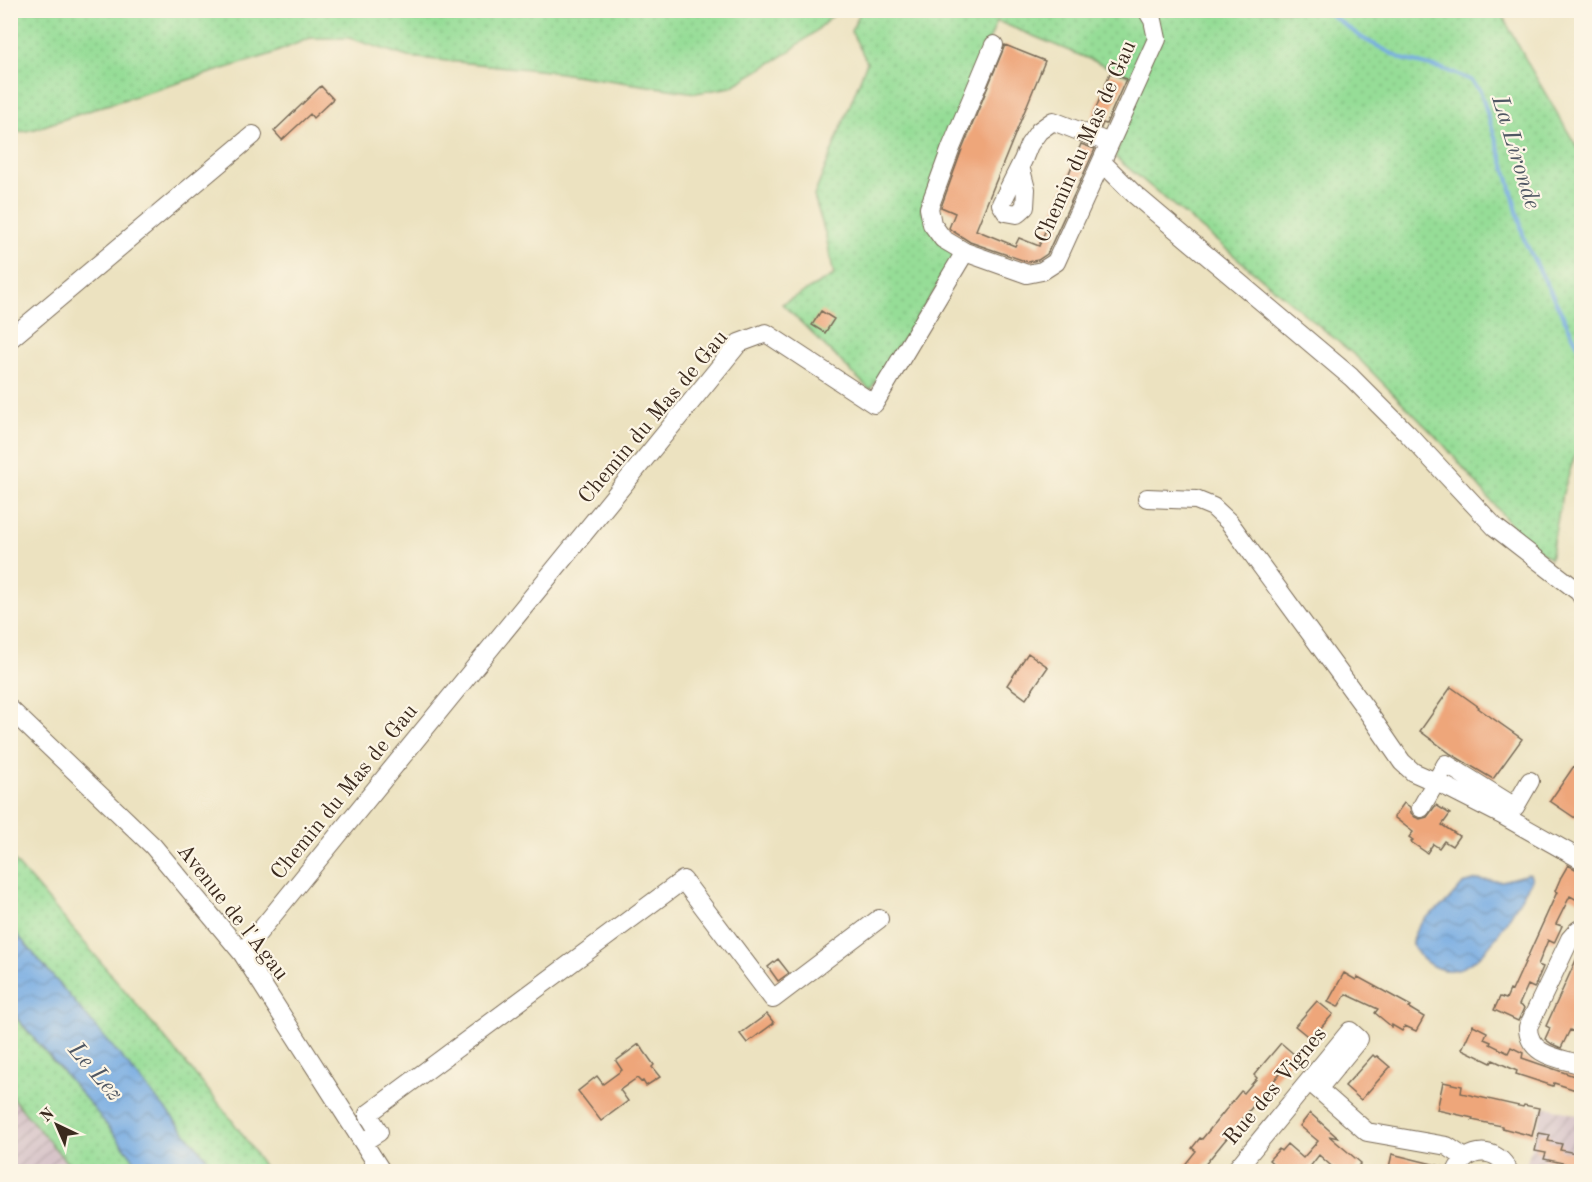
<svg xmlns="http://www.w3.org/2000/svg" width="1592" height="1182" font-family="'Old Standard TT',serif">
	<style>
		.industrial { fill: url(#industrial-furrows) }
		.grass { fill: url(#grass-dots); stroke: #68845a; stroke-width: 1.5 }
		.water { fill: url(#water-waves); stroke: #586a80; stroke-width: 1.5 }
		.lines { fill: none; stroke-linecap: round; stroke-linejoin: round }
		.stream { stroke: #74aae2; stroke-width: 4 }
		.building { fill: #eea67a }
		.minor-casing { stroke: #796a57; stroke-width: 20 }
		.minor { stroke: #fff; stroke-width: 18 }
		.labels { text-anchor: middle; stroke-width: 4.5; stroke-linejoin: round; paint-order: stroke }
		.street-label { font-size: 22px; fill: #3b2a1e; stroke: #fcf5e5 }
		.water-label { font-size: 24px; font-style: italic; fill: #4f5763; stroke: #fcf5e5 }
	</style>
	<defs>
		<pattern id="industrial-furrows" width="10" height="10" patternUnits="userSpaceOnUse" patternTransform="scale(1.5)"><rect width="10" height="10" fill="#d2bdc5"/><path d="M-1 1l2-2M0 10L10 0M9 11l2-2" fill="none" stroke="#ac9a9f"/></pattern>
		<pattern id="grass-dots" width="8" height="8" patternUnits="userSpaceOnUse" patternTransform="scale(1.5)"><rect width="8" height="8" fill="#96dd97"/><path d="M2 2h.1M6 6h.1" fill="none" stroke="#82be82" stroke-width="1.8" stroke-linecap="round"/></pattern>
		<pattern id="water-waves" width="16" height="10" patternUnits="userSpaceOnUse" patternTransform="scale(1.5)"><rect width="16" height="10" fill="#74aae2"/><path d="M0 5q4-4 8 0t8 0" fill="none" stroke="#608bb7"/></pattern>
	</defs>
	<rect width="100%" height="100%" fill="#fcf5e5"/>
	<filter id="ink" filterUnits="userSpaceOnUse"><feTurbulence type="fractalNoise" baseFrequency=".0167" numOctaves="2"/><feDisplacementMap in="SourceGraphic" scale="12" xChannelSelector="R" yChannelSelector="G"/><feConvolveMatrix kernelMatrix="1 2 1 2 8 2 1 2 1" color-interpolation-filters="sRGB"/></filter>
	<filter id="wash" filterUnits="userSpaceOnUse"><feTurbulence type="fractalNoise" baseFrequency=".008" numOctaves="4" result="noise"/><feDisplacementMap in="SourceGraphic" scale="24" xChannelSelector="R" yChannelSelector="G"/><feGaussianBlur stdDeviation="1.35" result="paint"/><feColorMatrix in="noise" values="0 0 0 0 0 0 0 0 0 0 0 0 0 0 0 0 0 1.4 0 .05"/><feComposite in="paint" operator="in"/></filter>
	<g filter="url(#wash)">
		<rect width="100%" height="100%" fill="#ece2c0"/>
		<!-- industrial -->
		<path class="industrial" d="M11 1096 74 1171H11Z
			M1544 1106 1581 1116V1171L1524 1172Z"/>
		<!-- grass -->
		<path class="grass" d="M11 10H838V11L816 31 786 54 731 87 696 93 547 71 408 57 349 38H310L269 55 100 107 35 129 11 134Z
			M861 11H1137L1146 22 1149 38 1135 78 997 21 921 210 957 256 870 390 782 304 834 275 826 236 814 196 867 62 851 31Z
			M1147 11H1500L1531 69 1581 154V436L1562 496 1550 559 1513 527 1444 445 1358 358 1115 157 1157 39Z
			M10 856C63 916 113 977 164 1037 200 1081 238 1123 266 1171H217L11 927Z
			M10 1011 92 1106 143 1171H74L11 1096Z"/>
		<!-- water -->
		<path class="water" d="M1528 874H1530L1532 880C1513 908 1480 984 1437 968 1425 963 1416 954 1412 942L1414 934 1424 919 1447 902 1463 884 1477 880 1502 881Z
			M11 927 206 1157 217 1171H143L92 1106 11 1011Z"/>
		<g class="lines">
			<!-- stream -->
			<path class="stream" d="M1324 10 1364 39 1402 59 1443 69 1471 80 1480 91 1508 177 1525 242 1582 353"/>
		</g>
		<g id="blocks">
			<!-- building -->
			<path class="building" d="M1005 45 1045 61 976 230 1015 246 1019 238 1039 246 1081 144 1095 149 1047 254 1038 260 1028 262 970 242 951 230 949 228 955 213 941 207 961 152Z
				M1110 73 1126 79 1106 124 1103 123 1101 128 1090 123Z
				M321 86 333 99 313 118 310 114 282 140 274 131Z
				M821 311 834 319 825 333 812 325Z
				M1028 653 1048 667 1026 699 1007 685Z
				M1451 687 1479 707 1478 708 1522 739 1493 779 1451 754 1420 731Z
				M1574 766 1581 771V809L1575 818 1550 801Z
				M1404 803 1410 807 1411 813 1415 817 1420 819 1427 817 1436 805 1450 814 1442 825 1459 836 1452 846 1444 841 1439 848 1433 844 1427 853 1411 842 1413 840 1409 837 1413 832 1394 817Z
				M1568 865 1581 872V902L1570 896 1556 924 1562 926 1554 943 1548 940 1538 965 1543 967 1534 988 1528 985 1519 1005 1524 1008 1518 1021 1494 1010 1500 997 1506 999 1510 990 1512 991 1557 892 1555 891 1561 877Z
				M1581 949V1035L1570 1030 1561 1048 1552 1044 1545 1039 1550 1028 1546 1026Z
				M778 959 789 973 778 981 768 967Z
				M1344 973 1356 980 1358 977 1411 1006 1409 1008 1424 1017 1416 1031 1405 1026 1402 1031 1392 1025V1027L1375 1013 1378 1009 1346 994 1338 1007 1328 1002Z
				M1317 1001 1333 1014 1311 1039 1295 1026Z
				M767 1014 774 1023 747 1043 740 1034Z
				M1473 1025 1487 1032 1484 1039 1491 1042 1490 1044 1508 1053 1511 1047 1523 1053 1522 1058 1580 1078 1576 1090 1554 1083 1553 1086 1516 1074 1517 1071 1493 1060 1491 1063 1462 1049Z
				M1281 1043 1295 1055 1199 1172H1179L1196 1151 1192 1148 1200 1138 1202 1139 1241 1091 1244 1093 1257 1078 1254 1075Z
				M639 1044 654 1065 652 1067 660 1077 646 1086 643 1081 641 1082 637 1078 620 1090 628 1101 601 1121 578 1091 597 1076 603 1084 622 1070 616 1061Z
				M1373 1055 1375 1057 1377 1056 1390 1067 1361 1100 1345 1086Z
				M1443 1082 1462 1086 1461 1093 1523 1107 1524 1105 1539 1108 1532 1136 1502 1128V1126L1472 1120 1473 1118 1437 1110Z
				M1310 1113 1338 1138 1329 1136 1361 1163 1353 1172H1338L1319 1155 1306 1172H1282L1269 1160 1279 1149 1281 1151 1287 1144 1303 1158 1318 1141 1300 1126Z
				M1539 1133 1550 1135 1548 1141 1562 1144 1560 1150 1581 1154V1167L1544 1159 1546 1153 1535 1151Z
				M1392 1154 1445 1167 1444 1172H1388Z"/>
		</g>
	</g>
	<g filter="url(#ink)">
		<use href="#blocks" fill-opacity="0" stroke="#796a57" stroke-width="1.5"/>
		<g class="lines">
			<!-- minor casing -->
			<g class="minor-casing">
				<path id="minor" d="M1102 162 1134 194 1351 377 1407 433 1495 527 1579 592 1582 597
					M1020 166 1026 189 1025 207 1017 214 1006 212 1001 204 1023 160 1029 145 1039 131 1053 121 1110 143
					M965 252 943 239 932 224 929 208 951 148 994 45
					M10 339 253 135
					M1147 498 1196 500 1213 507 1229 522 1365 708 1402 762 1413 772 1447 787 1502 815 1582 860
					M10 709 153 846 242 953 382 1172
					M1421 808 1446 764 1515 807 1530 781
					M1582 930H1578L1570 939 1528 1027C1528 1056 1560 1058 1582 1065
					M242 953 739 343 766 333 874 404 965 252 1027 274 1042 271 1056 262 1157 39 1153 20 1147 10
					M1310 1082 1367 1132 1447 1146 1465 1158
					M363 1142 379 1132 368 1114 683 880 773 999 879 919
					M1234 1172 1350 1031 1359 1039 1318 1089
					M1456 1172C1467 1146 1498 1146 1509 1172"/>
			</g>
			<!-- minor -->
			<use href="#minor" class="minor"/>
		</g>
	</g>
	<g class="labels">
		<!-- street labels -->
		<g class="street-label">
			<text transform="translate(1084 141) rotate(-66)" y="8">Chemin du Mas de Gau</text>
			<text transform="translate(652 416) rotate(-50)" y="8">Chemin du Mas de Gau</text>
			<text transform="translate(343 791) rotate(-51)" y="8">Chemin du Mas de Gau</text>
			<text transform="translate(234 911) rotate(52)" y="8">Avenue de l'Agau</text>
			<text transform="translate(1274 1085) rotate(-50)" y="8">Rue des Vignes</text>
		</g>
		<!-- water labels -->
		<g class="water-label">
			<text transform="translate(1517 152) rotate(73)" y="8">La Lironde</text>
			<text transform="translate(96 1071) rotate(49)" y="8">Le Lez</text>
		</g>
	</g>
	<!-- margin -->
	<rect width="1592" height="1182" fill="none" stroke="#fcf5e5" stroke-width="36"/>
	<!-- north arrow -->
	<g transform="translate(57 1125) rotate(316)" stroke="#fcf5e5" stroke-width="4.5" paint-order="stroke">
	<path d="M0-4.5L10 22L0 15L-10 22Z" fill="#3b2a1e"/>
	<text y="-9" font-size="16" font-weight="bold" text-anchor="middle" fill="#3b2a1e">N</text>
	</g>
</svg>
